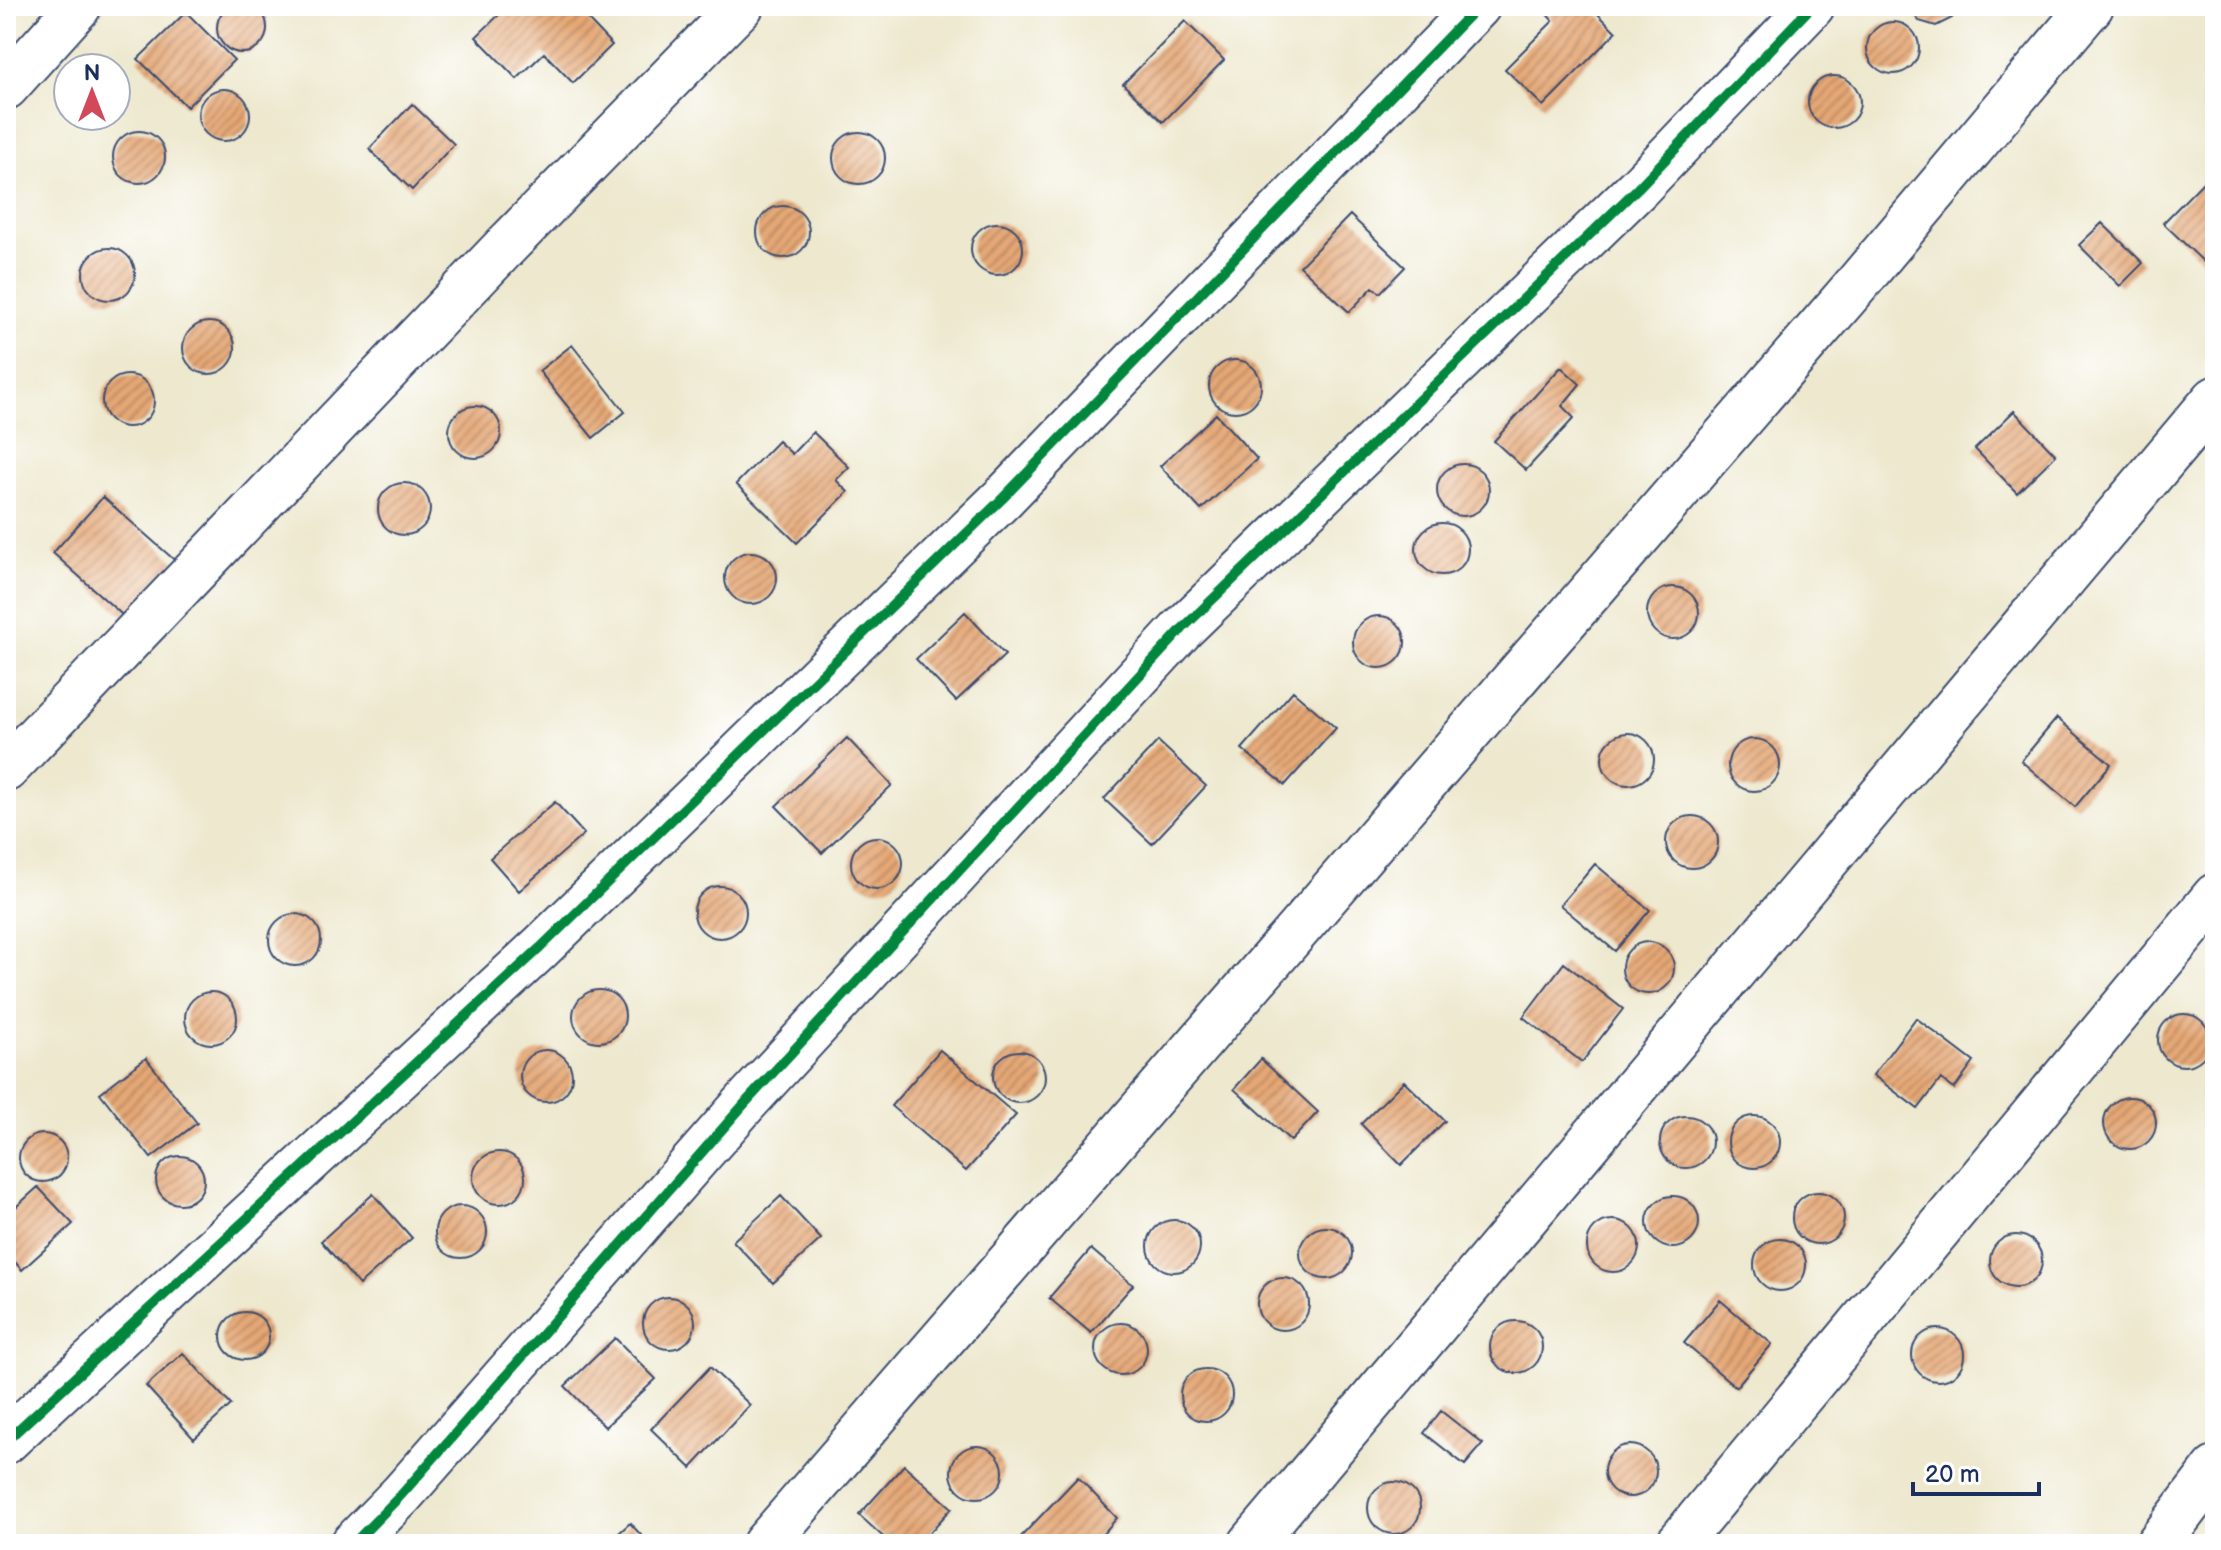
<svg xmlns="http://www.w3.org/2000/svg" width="2221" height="1550" font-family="'Balsamiq Sans',sans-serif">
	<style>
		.building { fill: url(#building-hatch) }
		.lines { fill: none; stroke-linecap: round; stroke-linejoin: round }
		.street-casing { stroke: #3a4b6f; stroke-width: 48 }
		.street { stroke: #fff; stroke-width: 44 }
		.cycleway-casing { stroke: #fff; stroke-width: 15 }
		.cycleway { stroke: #00873e; stroke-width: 10 }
	</style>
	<defs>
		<pattern id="building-hatch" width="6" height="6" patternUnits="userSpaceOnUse" patternTransform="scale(2)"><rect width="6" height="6" fill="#e5a775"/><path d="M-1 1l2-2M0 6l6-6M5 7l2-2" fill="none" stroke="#b98863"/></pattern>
	</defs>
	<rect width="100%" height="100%" fill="#fff"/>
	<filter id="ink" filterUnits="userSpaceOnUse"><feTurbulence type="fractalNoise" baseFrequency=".0125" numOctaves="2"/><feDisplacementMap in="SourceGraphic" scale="16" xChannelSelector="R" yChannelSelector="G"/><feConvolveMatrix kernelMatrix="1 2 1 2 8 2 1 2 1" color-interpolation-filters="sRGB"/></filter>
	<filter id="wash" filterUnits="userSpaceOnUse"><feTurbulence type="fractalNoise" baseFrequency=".006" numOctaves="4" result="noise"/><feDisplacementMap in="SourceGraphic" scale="32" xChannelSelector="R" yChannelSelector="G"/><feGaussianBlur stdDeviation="1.8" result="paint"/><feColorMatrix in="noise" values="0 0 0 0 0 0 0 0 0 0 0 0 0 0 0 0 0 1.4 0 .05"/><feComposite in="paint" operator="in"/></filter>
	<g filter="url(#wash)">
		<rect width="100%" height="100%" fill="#ede8ce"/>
		<g id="blocks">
			<!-- building -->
			<path class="building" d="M217 28a25 25 0 1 1 50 0a25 25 0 1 1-50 0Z
				M508 6H575L612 45 573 83 544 53 517 79 476 37Z
				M1547 6H1590L1616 32 1543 106 1505 69 1553 21 1543 10Z
				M1908 6H1959L1952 18 1936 26 1919 21Z
				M186 12 234 60 187 107 138 59Z
				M1185 21 1224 60 1163 122 1123 84Z
				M1867 48a26 26 0 1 1 52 0a26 26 0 1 1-52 0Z
				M1808 102a26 26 0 1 1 52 0a26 26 0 1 1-52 0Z
				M198 115a26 26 0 1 1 52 0a26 26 0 1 1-52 0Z
				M412 104 454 144 412 190 369 149Z
				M113 157a26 26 0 1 1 52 0a26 26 0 1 1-52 0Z
				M833 158a26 26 0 1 1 52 0a26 26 0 1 1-52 0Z
				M2215 170V261L2209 267 2163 223Z
				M757 232a26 26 0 1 1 52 0a26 26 0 1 1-52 0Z
				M1350 215 1405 267 1380 293 1373 287 1349 312 1300 266Z
				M2102 223 2143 263 2120 286 2079 245Z
				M971 249a26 26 0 1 1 52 0a26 26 0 1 1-52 0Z
				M83 274a26 26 0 1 1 52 0a26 26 0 1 1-52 0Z
				M183 348a26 26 0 1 1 52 0a26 26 0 1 1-52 0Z
				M572 345 625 412 593 438 539 371Z
				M1209 386a26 26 0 1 1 52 0a26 26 0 1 1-52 0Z
				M1561 367 1580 384 1562 406 1574 418 1526 470 1494 441Z
				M102 401a26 26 0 1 1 52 0a26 26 0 1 1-52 0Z
				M449 432a26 26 0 1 1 52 0a26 26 0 1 1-52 0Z
				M2014 411 2056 455 2017 493 1975 449Z
				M1216 414 1257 459 1201 510 1160 466Z
				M813 432 849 467 836 480 848 492 797 543 736 484 778 441 792 454Z
				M1437 490a26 26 0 1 1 52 0a26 26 0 1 1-52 0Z
				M378 509a26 26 0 1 1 52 0a26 26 0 1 1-52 0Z
				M103 497 179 564 129 621 53 553Z
				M1416 549a26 26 0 1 1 52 0a26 26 0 1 1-52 0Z
				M725 578a26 26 0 1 1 52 0a26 26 0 1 1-52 0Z
				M1647 613a26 26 0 1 1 52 0a26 26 0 1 1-52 0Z
				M965 612 1005 655 956 701 916 659Z
				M1353 642a26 26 0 1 1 52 0a26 26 0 1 1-52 0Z
				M1293 691 1336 728 1285 785 1242 749Z
				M2057 718 2111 764 2075 807 2021 761Z
				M1602 759a26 26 0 1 1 52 0a26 26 0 1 1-52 0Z
				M847 738 892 785 822 853 776 806Z
				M1728 765a26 26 0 1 1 52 0a26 26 0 1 1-52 0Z
				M1158 741 1206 786 1152 844 1104 799Z
				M555 802 584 834 519 891 490 858Z
				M1666 842a26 26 0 1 1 52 0a26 26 0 1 1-52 0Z
				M851 863a26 26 0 1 1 52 0a26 26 0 1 1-52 0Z
				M1595 864 1650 910 1615 951 1560 905Z
				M694 912a26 26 0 1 1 52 0a26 26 0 1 1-52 0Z
				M269 940a26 26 0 1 1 52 0a26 26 0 1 1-52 0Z
				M1622 968a26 26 0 1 1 52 0a26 26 0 1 1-52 0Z
				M1564 963 1623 1009 1582 1062 1523 1017Z
				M573 1016a26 26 0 1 1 52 0a26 26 0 1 1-52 0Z
				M185 1018a26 26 0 1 1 52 0a26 26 0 1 1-52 0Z
				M2158 1040a26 26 0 1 1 52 0a26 26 0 1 1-52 0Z
				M1916 1018 1974 1062 1954 1089 1941 1079 1918 1109 1873 1075Z
				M940 1050 1016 1115 966 1171 891 1106Z
				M520 1076a26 26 0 1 1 52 0a26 26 0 1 1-52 0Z
				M993 1077a26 26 0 1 1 52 0a26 26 0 1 1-52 0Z
				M146 1058 197 1123 151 1158 100 1093Z
				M1261 1059 1318 1112 1291 1141 1234 1089Z
				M1404 1081 1445 1121 1401 1165 1361 1124Z
				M2104 1123a26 26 0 1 1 52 0a26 26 0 1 1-52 0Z
				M1728 1142a26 26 0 1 1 52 0a26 26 0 1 1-52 0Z
				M1660 1142a26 26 0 1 1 52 0a26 26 0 1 1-52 0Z
				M19 1158a24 24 0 1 1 48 0a24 24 0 1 1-48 0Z
				M473 1178a26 26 0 1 1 52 0a26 26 0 1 1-52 0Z
				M156 1180a24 24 0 1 1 48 0a24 24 0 1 1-48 0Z
				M38 1187 73 1224 22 1270 6 1252V1216Z
				M1792 1218a26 26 0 1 1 52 0a26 26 0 1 1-52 0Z
				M373 1194 412 1238 359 1285 321 1241Z
				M781 1196 821 1239 773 1283 733 1241Z
				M1647 1222a26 26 0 1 1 52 0a26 26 0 1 1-52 0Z
				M435 1232a26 26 0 1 1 52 0a26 26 0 1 1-52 0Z
				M1148 1246a26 26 0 1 1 52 0a26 26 0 1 1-52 0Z
				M1587 1246a26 26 0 1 1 52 0a26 26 0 1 1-52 0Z
				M1300 1253a26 26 0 1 1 52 0a26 26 0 1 1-52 0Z
				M1990 1261a26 26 0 1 1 52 0a26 26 0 1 1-52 0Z
				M1754 1265a26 26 0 1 1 52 0a26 26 0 1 1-52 0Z
				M1091 1249 1133 1285 1091 1333 1049 1298Z
				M1257 1304a26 26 0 1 1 52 0a26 26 0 1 1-52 0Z
				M643 1323a26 26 0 1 1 52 0a26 26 0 1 1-52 0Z
				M1720 1300 1772 1344 1736 1387 1684 1343Z
				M221 1336a24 24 0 1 1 48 0a24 24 0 1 1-48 0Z
				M1490 1347a26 26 0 1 1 52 0a26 26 0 1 1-52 0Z
				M1095 1349a26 26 0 1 1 52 0a26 26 0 1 1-52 0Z
				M1912 1355a26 26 0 1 1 52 0a26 26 0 1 1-52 0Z
				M615 1338 656 1379 605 1427 565 1386Z
				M183 1353 231 1405 194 1439 146 1386Z
				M710 1367 750 1405 691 1468 651 1429Z
				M1180 1395a26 26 0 1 1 52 0a26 26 0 1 1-52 0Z
				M1441 1411 1483 1444 1465 1465 1424 1433Z
				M1604 1471a26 26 0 1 1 52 0a26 26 0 1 1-52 0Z
				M951 1472a26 26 0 1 1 52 0a26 26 0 1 1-52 0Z
				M904 1465 952 1508 919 1544H891L859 1515Z
				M1078 1477 1117 1518 1094 1544H1014Z
				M1368 1508a26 26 0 1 1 52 0a26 26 0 1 1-52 0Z
				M630 1523 649 1544H607Z"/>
		</g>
	</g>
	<g filter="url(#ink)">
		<use href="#blocks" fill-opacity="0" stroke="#3a4b6f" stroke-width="2"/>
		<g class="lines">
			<!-- street casing -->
			<g class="street-casing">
				<path id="street" d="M6 87 79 6
					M6 769 500 252 741 6
					M6 1441 540 948 1003 498 1478 6
					M353 1544 402 1494 746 1102 1183 628 1638 188 1812 6
					M765 1544 1852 290 2091 6
					M1251 1544 2215 399
					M1678 1544 2215 896
					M2158 1544 2215 1469"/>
			</g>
			<!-- street -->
			<use href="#street" class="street"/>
			<!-- cycleway casing -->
			<g class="cycleway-casing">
				<path id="cycleway" d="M6 1441 540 948 1003 498 1478 6
					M353 1544 402 1494 746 1102 1183 628 1638 188 1812 6"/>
			</g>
			<!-- cycleway -->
			<use href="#cycleway" class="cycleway"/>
		</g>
	</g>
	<!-- margin -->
	<rect width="2221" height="1550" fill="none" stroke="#fff" stroke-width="32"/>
	<!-- north arrow -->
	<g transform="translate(92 92)"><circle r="38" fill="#ffffff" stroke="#a4acbf" stroke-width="2"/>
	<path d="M0-6L14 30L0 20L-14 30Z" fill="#d1495b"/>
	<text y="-12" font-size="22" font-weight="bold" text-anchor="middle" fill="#1b2f5e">N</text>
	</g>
	<!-- scale -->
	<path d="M1913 1482v12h126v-12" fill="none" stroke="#1b2f5e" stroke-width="4"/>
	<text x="1925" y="1482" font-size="24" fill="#1b2f5e" stroke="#ffffff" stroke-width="6" paint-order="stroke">20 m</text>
</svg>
